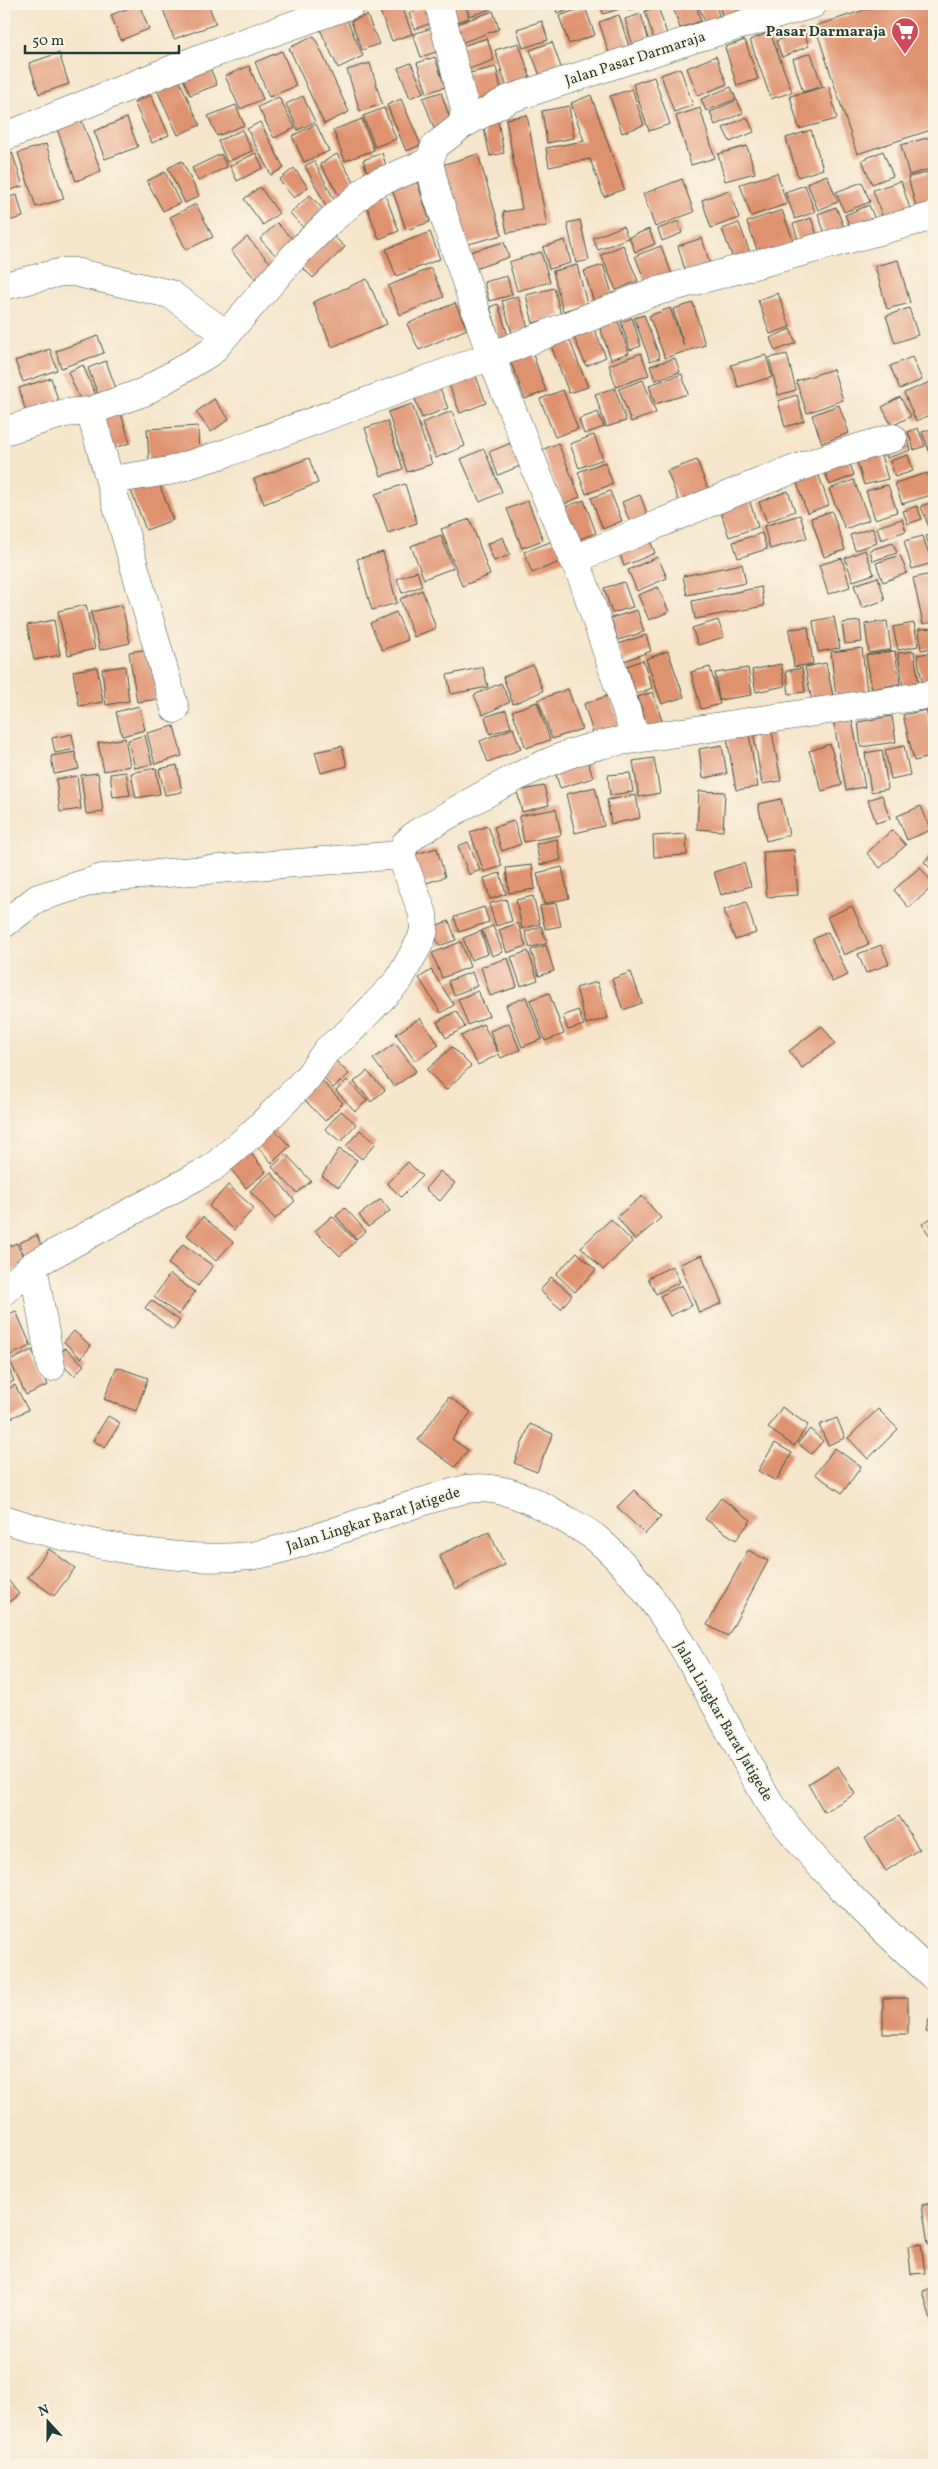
<svg xmlns="http://www.w3.org/2000/svg" width="938" height="2469" font-family="Vollkorn,serif">
	<style>
		.building { fill: #df926f }
		.lines { fill: none; stroke-linecap: round; stroke-linejoin: round }
		.minor-casing { stroke: #3f564a; stroke-width: 29 }
		.major-casing { stroke: #3f564a; stroke-width: 29 }
		.minor { stroke: #fff; stroke-width: 28 }
		.major { stroke: #fff; stroke-width: 28 }
		.labels { text-anchor: middle; stroke-width: 4; stroke-linejoin: round; paint-order: stroke }
		.poi-label { font-size: 15px; font-weight: bold; fill: #1f3d34; stroke: #fcf5e5; text-anchor: end }
		.street-label { font-size: 15px; fill: #1f3d34; stroke: #fcf5e5 }
	</style>
	<rect width="100%" height="100%" fill="#fcf5e5"/>
	<filter id="ink" filterUnits="userSpaceOnUse"><feTurbulence type="fractalNoise" baseFrequency=".02" numOctaves="2"/><feDisplacementMap in="SourceGraphic" scale="10" xChannelSelector="R" yChannelSelector="G"/><feConvolveMatrix kernelMatrix="1 2 1 2 8 2 1 2 1" color-interpolation-filters="sRGB"/></filter>
	<filter id="wash" filterUnits="userSpaceOnUse"><feTurbulence type="fractalNoise" baseFrequency=".0096" numOctaves="4" result="noise"/><feDisplacementMap in="SourceGraphic" scale="20" xChannelSelector="R" yChannelSelector="G"/><feGaussianBlur stdDeviation="1.12" result="paint"/><feColorMatrix in="noise" values="0 0 0 0 0 0 0 0 0 0 0 0 0 0 0 0 0 1.4 0 .05"/><feComposite in="paint" operator="in"/></filter>
	<g filter="url(#wash)">
		<rect width="100%" height="100%" fill="#f5e5ca"/>
		<g id="blocks">
			<!-- building -->
			<path class="building" d="M139 4 149 29 121 40 111 15Z
				M161 4H208L216 24 174 39Z
				M377 4H401L412 34 392 41Z
				M443 4H464L469 18 450 24Z
				M466 4H489L491 9 470 16Z
				M555 4H584L557 13Z
				M600 4H621L623 8 603 14Z
				M627 4H653L629 10Z
				M672 4H696L701 21 680 28Z
				M698 4H715L723 25 708 31Z
				M718 4H735L740 19 726 25Z
				M741 4H768L745 13Z
				M883 4H934V129L857 154 815 26Z
				M427 6 434 22 415 29 409 13Z
				M585 7 595 35 569 44 559 16Z
				M658 7 670 43 656 47 645 11Z
				M493 11 499 29 458 44 451 26Z
				M344 13 363 56 338 68 318 25Z
				M641 14 651 49 635 53 625 19Z
				M367 15 379 44 362 50 351 21Z
				M619 15 632 56 612 63 599 22Z
				M542 21 548 40 523 48 517 29Z
				M438 26 445 49 421 57 413 34Z
				M803 30 809 46 782 57 776 41Z
				M770 32 792 92 771 99 750 40Z
				M314 36 349 112 324 124 289 48Z
				M487 38 494 60 466 70 459 47Z
				M745 40 758 79 737 86 725 47Z
				M552 42 562 70 541 78 530 50Z
				M519 43 533 86 509 94 495 50Z
				M282 51 296 86 269 97 255 62Z
				M59 53 69 84 39 94 29 63Z
				M811 53 822 86 803 92 793 59Z
				M716 56 727 84 698 96 687 68Z
				M435 57 445 87 427 93 417 63Z
				M370 63 382 104 360 111 347 70Z
				M411 63 424 92 410 98 398 68Z
				M249 66 263 99 240 109 225 76Z
				M496 67 503 98 474 105 466 74Z
				M210 68 217 85 190 95 183 78Z
				M680 68 693 105 674 112 661 75Z
				M654 77 670 124 649 131 633 84Z
				M179 80 200 125 178 135 157 90Z
				M829 86 837 119 799 129 790 96Z
				M731 87 736 99 706 111 701 99Z
				M632 89 644 125 622 133 610 96Z
				M441 92 452 125 435 131 423 98Z
				M151 95 169 135 152 143 134 102Z
				M591 95 624 189 604 197 590 159 549 167 546 148 584 141 571 103Z
				M303 96 315 122 298 130 286 104Z
				M279 97 295 128 274 138 258 107Z
				M401 99 421 145 406 151 387 105Z
				M737 100 743 113 715 125 710 112Z
				M236 105 244 125 217 136 208 116Z
				M569 106 574 138 547 143 542 111Z
				M384 108 396 139 375 147 363 116Z
				M700 108 715 158 691 165 676 116Z
				M527 115 547 226 507 233 503 212 522 209 506 119Z
				M747 117 754 132 730 142 723 128Z
				M127 118 138 147 105 159 94 131Z
				M81 119 101 171 76 181 57 129Z
				M362 119 374 150 345 161 333 130Z
				M498 121 504 153 490 156 483 124Z
				M260 122 284 168 271 175 247 129Z
				M316 124 329 151 304 162 292 136Z
				M242 130 252 151 227 162 218 141Z
				M811 130 823 169 798 177 786 138Z
				M934 136V168L909 175 901 145Z
				M46 144 64 199 36 207 18 153Z
				M747 146 755 173 725 181 718 154Z
				M883 151 893 176 872 184 862 160Z
				M12 152 23 186 4 192V155Z
				M256 153 263 168 237 181 230 166Z
				M382 153 390 177 371 183 363 160Z
				M221 154 227 167 198 181 192 168Z
				M337 154 357 187 340 197 320 164Z
				M478 154 502 235 465 245 442 165Z
				M182 161 199 196 185 203 168 168Z
				M314 161 336 203 327 208 305 166Z
				M294 168 308 187 294 198 279 180Z
				M934 171V202L916 207 908 177Z
				M165 172 180 203 163 211 147 181Z
				M777 173 787 204 751 216 740 184Z
				M415 175 430 222 406 230 390 183Z
				M827 175 838 202 818 210 807 183Z
				M682 179 694 212 655 227 643 194Z
				M901 181 913 218 886 227 873 190Z
				M862 182 870 202 844 212 836 192Z
				M805 185 815 212 795 219 785 192Z
				M260 187 279 213 263 225 244 199Z
				M729 190 739 218 711 228 702 200Z
				M384 192 399 231 379 239 364 199Z
				M17 195 23 217 4 222V198Z
				M310 195 328 215 308 233 290 213Z
				M196 204 213 237 186 250 170 217Z
				M869 205 877 224 853 234 845 215Z
				M836 207 847 235 828 242 818 214Z
				M782 210 794 243 759 255 747 222Z
				M811 218 819 241 801 248 793 224Z
				M580 220 589 260 576 263 567 223Z
				M678 221 682 233 662 241 658 229Z
				M277 223 297 244 280 260 260 239Z
				M739 223 750 253 733 259 722 229Z
				M623 226 628 238 598 250 593 238Z
				M649 229 655 244 635 252 629 237Z
				M327 230 345 247 313 278 296 261Z
				M430 232 440 259 396 276 386 249Z
				M247 237 274 267 258 282 231 251Z
				M702 238 713 274 688 281 678 246Z
				M565 240 571 263 549 269 543 247Z
				M504 242 509 257 475 269 470 252Z
				M623 245 638 281 616 290 601 255Z
				M661 246 673 277 647 287 635 256Z
				M541 252 550 282 517 291 509 262Z
				M898 260 910 303 887 309 875 266Z
				M577 265 587 304 563 311 553 271Z
				M603 265 615 303 596 309 584 271Z
				M431 268 444 297 400 315 388 286Z
				M507 276 512 295 489 301 484 282Z
				M367 279 387 324 332 347 313 302Z
				M554 288 561 315 533 323 526 295Z
				M778 293 790 327 770 334 758 300Z
				M518 296 528 328 512 333 502 301Z
				M455 303 467 329 419 350 407 324Z
				M693 303 705 345 665 358 649 316 670 308 684 346 673 309Z
				M498 304 508 336 500 339 490 307Z
				M909 308 918 335 895 343 886 316Z
				M644 315 660 358 650 361 634 318Z
				M632 318 641 346 630 350 621 322Z
				M618 321 629 353 611 359 600 328Z
				M594 329 606 357 586 366 574 337Z
				M790 329 796 343 775 351 770 338Z
				M98 336 104 353 61 368 56 351Z
				M568 336 588 387 569 393 550 343Z
				M50 349 57 370 23 382 15 361Z
				M531 349 546 391 525 399 509 358Z
				M641 353 649 375 616 387 609 365Z
				M787 354 796 390 778 395 769 358Z
				M766 355 772 377 738 387 731 365Z
				M912 357 922 380 900 389 890 366Z
				M675 358 680 372 655 380 650 366Z
				M106 361 118 394 100 400 88 368Z
				M83 365 99 403 84 409 68 372Z
				M833 369 843 400 807 413 796 381Z
				M474 371 486 403 460 413 448 382Z
				M682 374 688 394 655 404 649 385Z
				M51 378 60 406 27 416 19 388Z
				M643 380 656 413 631 422 619 389Z
				M437 381 448 408 422 418 412 391Z
				M930 382 934 390V413L916 421 904 393Z
				M615 388 626 421 606 427 595 394Z
				M563 390 578 429 555 437 540 399Z
				M797 395 804 421 785 427 778 401Z
				M900 397 911 416 892 426 882 407Z
				M214 399 229 419 211 432 196 412Z
				M412 404 432 464 407 472 388 412Z
				M839 405 849 433 822 443 812 415Z
				M452 411 465 446 436 458 422 423Z
				M598 412 604 427 584 434 579 419Z
				M121 413 130 443 106 450 97 420Z
				M387 421 403 469 381 476 365 428Z
				M198 426 199 458 149 460 147 429Z
				M918 428 925 446 914 450 908 432Z
				M934 428V464L922 432Z
				M594 435 603 459 579 468 570 444Z
				M907 439 911 450 887 458 883 446Z
				M516 441 525 464 498 475 489 452Z
				M558 443 580 497 564 504 542 450Z
				M484 449 502 492 480 502 461 459Z
				M880 452 888 479 864 485 856 458Z
				M908 455 913 471 895 477 890 461Z
				M847 456 854 475 830 485 822 466Z
				M309 458 318 483 264 504 254 479Z
				M697 460 709 492 680 504 667 471Z
				M605 462 613 484 586 494 578 472Z
				M818 473 829 505 807 513 796 480Z
				M927 473 934 494 902 504 895 483Z
				M157 478 173 520 146 530 130 488Z
				M854 480 869 520 845 529 829 489Z
				M405 484 417 523 388 533 375 494Z
				M888 485 897 512 875 519 866 491Z
				M610 491 622 521 603 529 591 498Z
				M788 491 795 511 767 522 759 502Z
				M747 493 758 527 729 537 718 503Z
				M640 495 649 519 631 526 622 502Z
				M584 500 596 533 577 540 565 507Z
				M528 501 543 540 522 548 507 509Z
				M933 502 934 528 930 530 921 506Z
				M917 506 922 519 908 524 903 511Z
				M832 511 845 550 824 557 811 518Z
				M800 515 807 538 770 549 764 526Z
				M470 519 490 575 462 586 441 529Z
				M902 519 906 531 881 540 877 527Z
				M873 528 877 543 855 550 850 535Z
				M647 533 655 553 624 566 617 545Z
				M762 533 767 549 738 558 733 542Z
				M934 533V560L926 536Z
				M441 535 453 568 424 579 411 546Z
				M923 536 932 563 912 569 904 541Z
				M503 537 510 555 494 561 487 544Z
				M558 539 565 560 532 573 524 552Z
				M893 543 897 553 873 561 870 550Z
				M865 550 874 574 853 581 845 558Z
				M383 552 397 603 372 610 357 559Z
				M900 555 907 573 883 582 876 563Z
				M658 557 667 578 637 591 628 570Z
				M842 558 850 587 828 594 819 565Z
				M742 564 746 583 687 595 683 576Z
				M417 571 422 586 402 593 397 579Z
				M931 574 934 589V622L923 624 913 578Z
				M878 577 885 600 862 608 854 585Z
				M624 582 633 607 612 613 604 588Z
				M658 587 669 612 649 620 638 595Z
				M761 587 764 606 695 619 692 601Z
				M422 590 436 628 414 637 400 599Z
				M86 605 95 649 68 655 58 611Z
				M122 605 130 643 100 650 91 612Z
				M637 610 644 632 618 640 611 618Z
				M396 612 408 640 382 650 370 623Z
				M834 617 840 648 818 652 813 621Z
				M54 620 60 655 34 660 27 625Z
				M718 620 724 637 698 645 692 628Z
				M860 621 862 642 845 644 842 623Z
				M887 621 891 650 869 653 865 624Z
				M914 623 918 646 898 650 893 627Z
				M808 627 813 664 794 667 789 629Z
				M934 628V648L921 650 919 629Z
				M646 635 651 651 624 661 618 644Z
				M862 648 867 693 836 697 831 652Z
				M150 649 159 699 137 702 129 652Z
				M668 651 684 697 662 704 646 659Z
				M895 651 900 684 872 689 866 655Z
				M914 651 919 685 903 688 898 653Z
				M934 652V684L923 686 917 655Z
				M643 660 652 688 636 694 627 666Z
				M826 663 833 696 812 701 805 667Z
				M781 664 785 686 756 692 752 670Z
				M533 665 543 691 513 704 503 677Z
				M125 666 129 701 106 705 102 669Z
				M97 667 103 702 79 706 73 671Z
				M483 667 488 687 451 694 447 675Z
				M710 667 720 704 701 709 691 672Z
				M748 668 752 695 719 700 715 673Z
				M802 668 805 692 789 694 786 671Z
				M501 683 510 702 483 715 474 695Z
				M568 689 582 729 552 739 538 700Z
				M653 692 663 724 648 729 638 697Z
				M610 695 620 727 594 736 584 704Z
				M537 702 550 740 526 748 512 711Z
				M139 706 145 730 122 736 116 712Z
				M506 710 511 727 490 734 485 717Z
				M926 710 934 746V756L914 761 903 715Z
				M851 715 865 787 846 790 833 719Z
				M892 716 896 742 861 747 858 722Z
				M174 726 182 756 155 764 147 733Z
				M513 728 521 749 488 762 480 741Z
				M772 732 781 781 762 784 754 736Z
				M72 734 75 749 55 753 52 738Z
				M749 734 758 787 736 790 727 738Z
				M145 735 152 764 135 768 128 740Z
				M125 738 130 766 104 771 98 743Z
				M830 744 842 785 822 791 809 751Z
				M722 745 727 774 703 778 699 749Z
				M342 746 347 766 321 773 315 752Z
				M904 746 910 775 891 779 885 750Z
				M882 750 888 789 871 792 865 753Z
				M75 752 79 769 54 774 51 756Z
				M586 755 593 778 560 788 553 765Z
				M654 758 660 793 639 797 633 761Z
				M177 765 182 792 165 795 159 769Z
				M156 768 160 794 136 798 131 773Z
				M126 772 130 795 113 797 110 774Z
				M98 773 103 812 86 814 81 775Z
				M630 773 633 792 610 795 608 775Z
				M77 776 81 809 60 812 56 779Z
				M544 786 549 805 522 812 517 791Z
				M595 787 604 826 575 833 566 794Z
				M699 791 725 792 723 831 697 829Z
				M636 795 640 818 611 824 607 800Z
				M882 795 890 819 876 823 868 800Z
				M781 799 789 835 766 841 758 804Z
				M921 806 931 830 907 840 897 816Z
				M556 809 561 835 524 842 519 816Z
				M514 821 521 844 502 851 494 827Z
				M488 826 502 866 484 872 470 832Z
				M892 830 906 845 880 868 867 853Z
				M686 834 687 855 654 857 653 836Z
				M557 839 561 860 540 865 536 844Z
				M468 842 480 870 469 875 458 846Z
				M437 848 445 877 417 886 408 856Z
				M794 850 798 895 767 897 763 852Z
				M934 851V872L924 862Z
				M744 863 751 886 721 895 714 872Z
				M532 865 535 889 509 893 506 868Z
				M562 867 569 898 544 904 537 873Z
				M920 867 934 885 909 908 894 890Z
				M500 873 506 894 490 899 484 878Z
				M533 896 540 924 522 929 516 900Z
				M506 899 512 921 496 926 489 904Z
				M746 902 756 933 735 940 724 910Z
				M556 903 561 926 545 929 540 906Z
				M852 906 869 944 844 955 827 917Z
				M484 907 489 922 459 932 454 917Z
				M449 921 456 940 439 946 432 927Z
				M518 923 526 946 507 953 499 930Z
				M493 926 503 952 492 956 482 930Z
				M541 926 547 943 530 948 525 932Z
				M481 931 488 954 471 960 463 938Z
				M828 932 848 975 832 982 813 939Z
				M461 942 470 967 442 978 432 953Z
				M546 945 554 971 539 976 531 950Z
				M881 945 889 964 866 973 858 954Z
				M528 951 538 980 521 986 511 957Z
				M508 958 517 987 490 996 481 967Z
				M431 970 454 1005 441 1013 419 978Z
				M472 972 477 986 454 995 448 981Z
				M631 972 642 1003 623 1010 612 979Z
				M597 982 608 1018 586 1024 576 988Z
				M478 991 489 1016 468 1025 458 999Z
				M549 993 564 1034 545 1041 530 1000Z
				M526 997 542 1039 522 1047 506 1005Z
				M578 1010 584 1025 568 1030 563 1016Z
				M456 1011 465 1027 446 1038 437 1022Z
				M420 1018 439 1045 415 1061 396 1034Z
				M509 1023 520 1050 501 1058 499 1054 478 1065 461 1036 483 1024 498 1052 490 1031Z
				M822 1026 835 1043 802 1068 789 1051Z
				M395 1043 416 1071 394 1087 373 1059Z
				M452 1047 471 1066 446 1090 427 1070Z
				M335 1060 349 1074 333 1088 320 1074Z
				M367 1071 385 1090 371 1102 354 1082Z
				M319 1078 343 1103 325 1121 300 1095Z
				M347 1080 367 1101 355 1111 336 1091Z
				M341 1111 356 1124 341 1142 325 1129Z
				M269 1124 290 1146 272 1163 252 1140Z
				M360 1130 376 1143 362 1159 346 1146Z
				M339 1149 357 1160 339 1187 322 1176Z
				M249 1151 266 1172 246 1188 229 1167Z
				M286 1154 311 1181 297 1193 272 1167Z
				M408 1162 422 1176 401 1197 387 1183Z
				M440 1171 455 1183 440 1201 425 1189Z
				M271 1172 295 1201 275 1219 250 1191Z
				M228 1185 254 1208 234 1230 209 1206Z
				M642 1196 661 1218 635 1240 617 1217Z
				M381 1199 390 1211 368 1227 359 1215Z
				M345 1208 366 1231 356 1239 336 1216Z
				M332 1216 356 1241 340 1256 315 1231Z
				M934 1216V1242L922 1224Z
				M203 1217 233 1242 216 1261 187 1235Z
				M611 1219 632 1242 603 1270 581 1247Z
				M37 1235 45 1255 27 1262 19 1243Z
				M17 1243 26 1266 8 1272 4 1260V1248Z
				M183 1244 213 1266 198 1286 168 1264Z
				M577 1252 596 1270 575 1292 556 1274Z
				M702 1255 722 1303 699 1313 680 1264Z
				M672 1266 680 1282 656 1294 648 1278Z
				M170 1274 195 1292 179 1315 154 1297Z
				M551 1277 572 1295 561 1309 540 1291Z
				M682 1285 692 1305 670 1316 660 1296Z
				M151 1300 180 1321 173 1330 145 1308Z
				M16 1311 31 1346 10 1355 4 1340V1316Z
				M74 1331 91 1346 81 1358 64 1342Z
				M65 1348 84 1365 74 1376 56 1359Z
				M32 1350 48 1385 26 1395 10 1361Z
				M7 1364 14 1381 4 1386V1365Z
				M117 1367 148 1378 136 1411 104 1399Z
				M15 1385 28 1410 9 1419 4 1409V1391Z
				M449 1397 471 1412 452 1439 468 1450 455 1467 418 1440Z
				M782 1407 808 1425 794 1446 768 1428Z
				M878 1409 898 1429 868 1459 848 1438Z
				M108 1416 120 1423 105 1448 93 1440Z
				M837 1418 845 1438 828 1445 819 1425Z
				M530 1424 553 1434 537 1472 514 1463Z
				M810 1429 823 1441 811 1454 798 1443Z
				M775 1443 792 1453 776 1481 758 1471Z
				M835 1448 861 1467 842 1493 815 1474Z
				M634 1490 661 1517 645 1534 617 1507Z
				M721 1498 751 1520 736 1540 705 1519Z
				M489 1532 505 1565 456 1589 439 1555Z
				M49 1549 75 1568 54 1596 28 1577Z
				M748 1550 768 1561 728 1636 707 1625Z
				M4 1575 19 1594 4 1606Z
				M838 1766 855 1794 824 1812 808 1784Z
				M899 1816 919 1849 886 1871 865 1838Z
				M883 1998H908V2034H883Z
				M929 2019 934 2020V2033L926 2032Z
				M934 2203V2243L928 2244 922 2205Z
				M921 2244 925 2273 911 2274 908 2246Z
				M934 2288V2320L931 2321 923 2291Z"/>
		</g>
	</g>
	<g filter="url(#ink)">
		<use href="#blocks" fill-opacity="0" stroke="#3f564a" stroke-width="1"/>
		<g class="lines">
			<!-- minor casing -->
			<g class="minor-casing">
				<path id="minor" d="M462 125 509 99 703 36 813 4
					M4 137 198 59 352 4
					M4 286 62 272H74L170 294 226 334
					M90 411 175 709
					M4 431 65 413 90 411 144 392 211 352 296 254 330 221 372 185 429 162
					M111 480 169 471 229 452 491 356 651 293 934 216
					M573 560C678 517 783 467 893 438
					M636 739 934 694
					M4 924 38 898 102 878 401 855
					M33 1265 51 1367
					M4 1291 33 1265 212 1168 252 1134 287 1099 308 1077 327 1050 348 1033 399 980 421 940 424 930 423 914 401 855 405 844 417 833C485 795 556 746 636 739L583 580 546 496 491 356 437 195 429 162 435 146 462 125 465 110 439 4"/>
			</g>
			<!-- major casing -->
			<g class="major-casing">
				<path id="major" d="M4 1519C72 1542 178 1564 250 1556 270 1553 292 1546 312 1539 363 1523 414 1502 466 1489 501 1485 529 1498 558 1515 571 1523 586 1530 597 1539 661 1594 699 1676 739 1748 750 1767 760 1789 773 1807 819 1871 877 1923 934 1977"/>
			</g>
			<!-- minor -->
			<use href="#minor" class="minor"/>
			<!-- major -->
			<use href="#major" class="major"/>
		</g>
	</g>
	<!-- icons -->
	<defs>
		<g id="supermarket-pin" transform="scale(1.4375)"><path d="M0 17L-7.5 6A9.5 9.5 0 1 1 7.5 6Z" fill="#d1495b" stroke="#fcf5e5"/><path d="M-6-5.5h2.5l.6 2H6L4.5 2H-2.5L-4.4-4H-6ZM-1.5 3.2a1.3 1.3 0 1 0 .1 0ZM3 3.2a1.3 1.3 0 1 0 .1 0Z" fill="#fff"/></g>
	</defs>
	<g fill-rule="evenodd">
		<use href="#supermarket-pin" x="905" y="31"/>
	</g>
	<g class="labels">
		<!-- poi labels -->
		<g class="poi-label">
			<text x="886" y="36">Pasar Darmaraja</text>
		</g>
		<!-- street labels -->
		<g class="street-label">
			<text transform="translate(635 58) rotate(-18)" y="5">Jalan Pasar Darmaraja</text>
			<text transform="translate(373 1519) rotate(-18)" y="5">Jalan Lingkar Barat Jatigede</text>
			<text transform="translate(724 1721) rotate(60)" y="5">Jalan Lingkar Barat Jatigede</text>
		</g>
	</g>
	<!-- margin -->
	<rect width="938" height="2469" fill="none" stroke="#fcf5e5" stroke-width="20"/>
	<!-- north arrow -->
	<g transform="translate(48 2422) rotate(339)" stroke="#fcf5e5" stroke-width="4" paint-order="stroke">
	<path d="M0-4L9 19L0 12L-9 19Z" fill="#1f3d34"/>
	<text y="-8" font-size="14" font-weight="bold" text-anchor="middle" fill="#1f3d34">N</text>
	</g>
	<!-- scale -->
	<path d="M25 45v8h154v-8" fill="none" stroke="#1f3d34" stroke-width="2.5"/>
	<text x="32" y="45" font-size="15" fill="#1f3d34" stroke="#fcf5e5" stroke-width="4" paint-order="stroke">50 m</text>
</svg>
